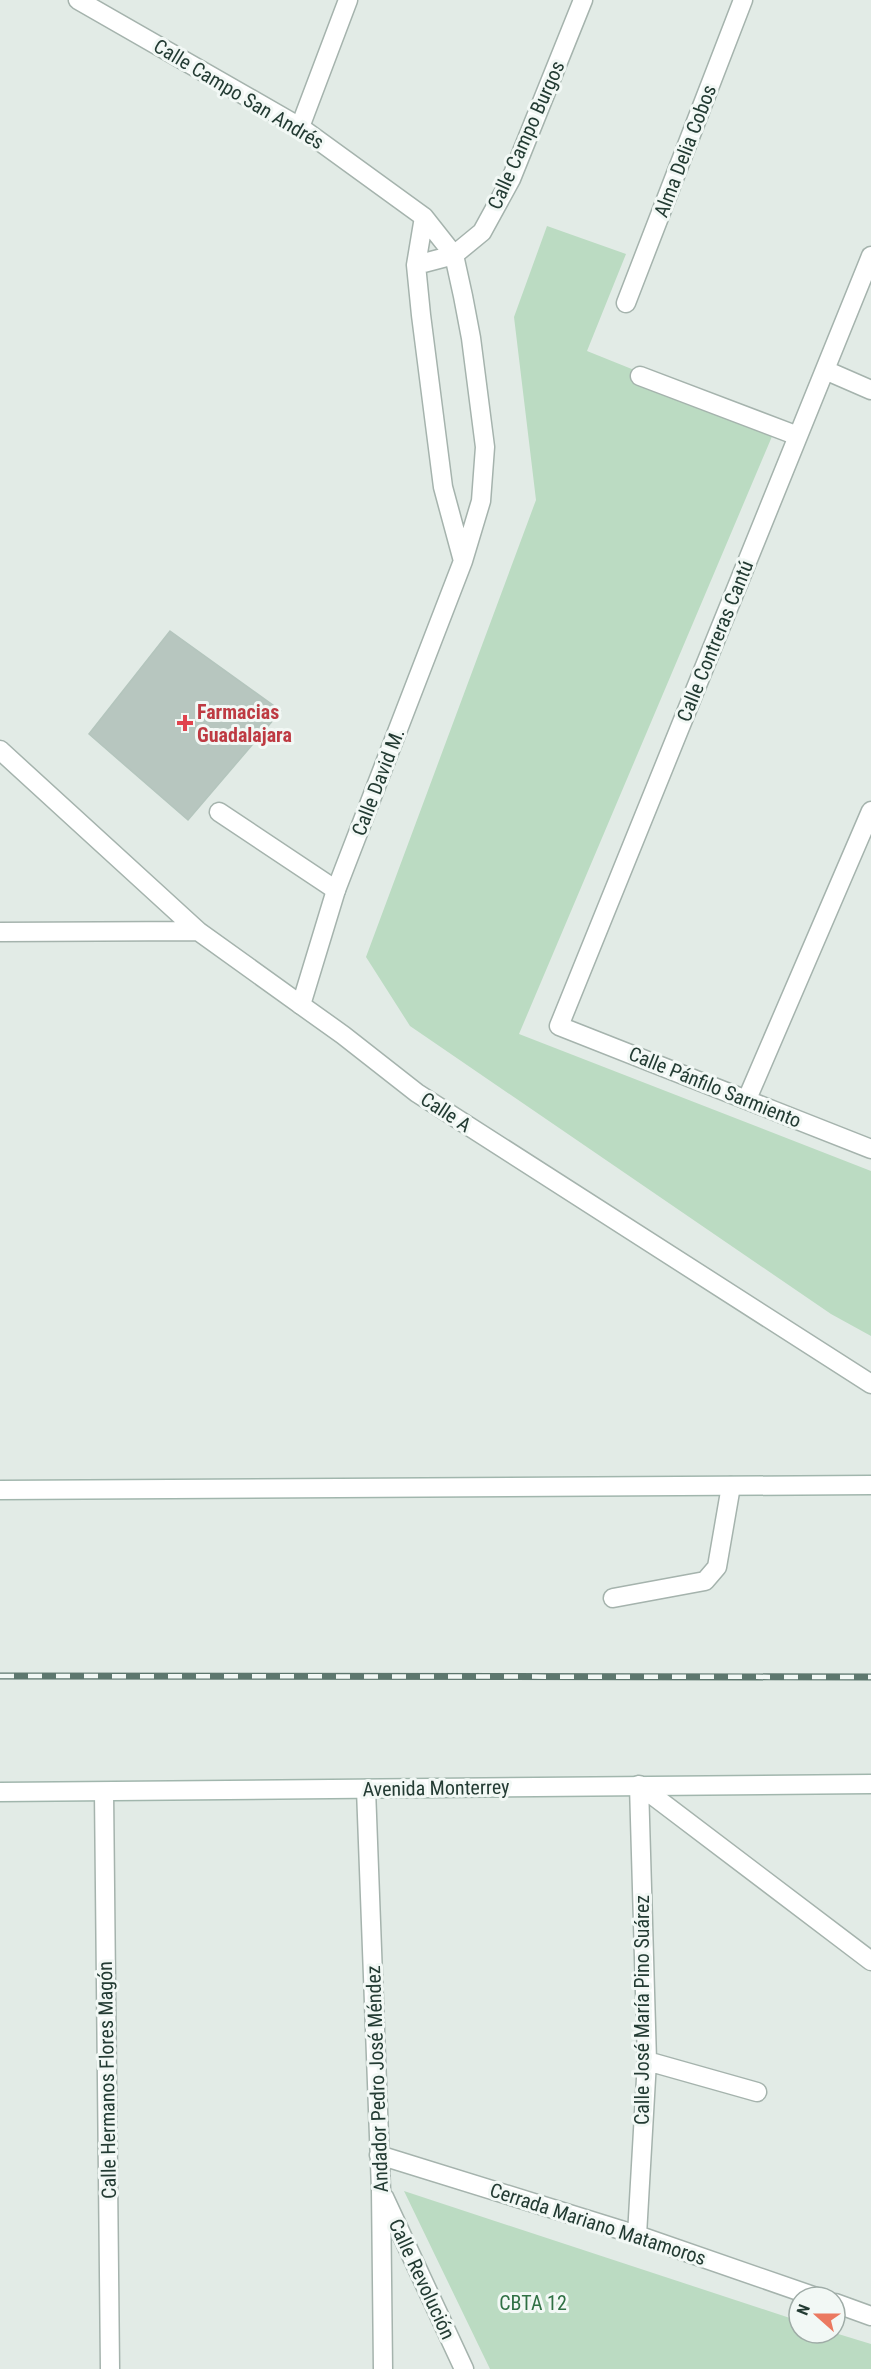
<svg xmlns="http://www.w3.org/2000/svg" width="871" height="2369" font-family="'Roboto Condensed',sans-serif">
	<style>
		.green { fill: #bbdbc2 }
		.building { fill: #b7c6bf; stroke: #b4c5bd; stroke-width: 1.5 }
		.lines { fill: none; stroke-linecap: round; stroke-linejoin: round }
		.service-casing { stroke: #a5b3ad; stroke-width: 21 }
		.minor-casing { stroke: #a5b3ad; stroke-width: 21 }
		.tertiary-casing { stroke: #a5b3ad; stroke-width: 21 }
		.secondary-casing { stroke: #a1b6ad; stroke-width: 21 }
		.service { stroke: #fff; stroke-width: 18 }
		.minor { stroke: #fff; stroke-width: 18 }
		.tertiary { stroke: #fff; stroke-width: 18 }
		.secondary { stroke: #fff; stroke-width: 18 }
		.rail-casing { stroke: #5d776e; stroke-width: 7 }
		.rail { stroke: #f2f8f5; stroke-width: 4.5; stroke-dasharray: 14; stroke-linecap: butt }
		.health-dot { fill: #e0444e; stroke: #f2f8f5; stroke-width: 2 }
		.labels { text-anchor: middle; stroke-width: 6; stroke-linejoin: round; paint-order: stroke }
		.street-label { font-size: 20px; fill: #233b33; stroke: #f2f8f5 }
		.health-label { font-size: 20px; font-weight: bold; fill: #be3a42; stroke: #f2f8f5; text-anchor: start }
		.park-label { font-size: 20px; fill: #2f7044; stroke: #f2f8f5 }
	</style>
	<rect width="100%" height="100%" fill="#e2ebe6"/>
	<!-- green -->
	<path class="green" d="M547 226 626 254 587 351 776 427 519 1034 871 1171V1336L831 1314 410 1026 366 957 536 500 514 317Z
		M404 2191 799 2321V2333H835L871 2344V2369H490Z"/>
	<!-- building -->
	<path class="building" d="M170 631 281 711 188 820 89 734Z"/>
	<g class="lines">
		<!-- service casing -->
		<g class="service-casing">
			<path id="service" d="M219 812 336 890
				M613 1598 705 1581 717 1567 731 1486"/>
		</g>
		<!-- minor casing -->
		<g class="minor-casing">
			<path id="minor" d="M300 127 348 0
				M871 256 559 1026 871 1149
				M626 303 743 0
				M825 370 871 390
				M640 376 798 436
				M0 750 198 931
				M0 932 198 931 301 1005
				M747 1099 871 811
				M639 1785 871 1961
				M366 1789 381 2190 383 2369
				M104 1792 110 2369
				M647 2061 757 2092
				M379 2155 637 2235 816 2297
				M384 2197 464 2369
				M637 2235 647 2061 639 1785
				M835 2303 871 2316"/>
		</g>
		<!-- tertiary casing -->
		<g class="tertiary-casing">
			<path id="tertiary" d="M78 0 300 127 424 217 454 255 463 296 471 338 485 447 481 501 463 561 336 890 301 1005 343 1035 417 1093 871 1384
				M424 217 416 265 421 315 443 487 463 561
				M416 265 454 255 482 232 511 179 583 0"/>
		</g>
		<!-- secondary casing -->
		<g class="secondary-casing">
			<path id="secondary" d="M0 1490 871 1485
				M0 1792 871 1784"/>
		</g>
		<!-- service -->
		<use href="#service" class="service"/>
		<!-- minor -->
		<use href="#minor" class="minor"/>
		<!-- tertiary -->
		<use href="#tertiary" class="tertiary"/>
		<!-- secondary -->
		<use href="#secondary" class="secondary"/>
		<!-- rail casing -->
		<g class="rail-casing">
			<path id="rail" d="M0 1676 871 1677"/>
		</g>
		<!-- rail -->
		<use href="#rail" class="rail"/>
	</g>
	<!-- markers -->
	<path class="health-dot" d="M182 714h6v6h6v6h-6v6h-6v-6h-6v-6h6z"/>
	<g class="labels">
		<!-- street labels -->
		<g class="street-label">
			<text transform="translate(239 94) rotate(31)" y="7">Calle Campo San Andrés</text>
			<text transform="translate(526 135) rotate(-66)" y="7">Calle Campo Burgos</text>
			<text transform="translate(685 151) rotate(-69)" y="7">Alma Delia Cobos</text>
			<text transform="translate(715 641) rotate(-68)" y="7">Calle Contreras Cantú</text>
			<text transform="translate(378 782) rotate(-69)" y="7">Calle David M.</text>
			<text transform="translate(715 1087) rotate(22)" y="7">Calle Pánfilo Sarmiento</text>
			<text transform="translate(446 1112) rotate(33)" y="7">Calle A</text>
			<text transform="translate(436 1788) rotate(-1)" y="7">Avenida Monterrey</text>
			<text transform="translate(642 2010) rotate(-90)" y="7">Calle José María Pino Suárez</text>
			<text transform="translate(377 2079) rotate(-92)" y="7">Andador Pedro José Méndez</text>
			<text transform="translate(107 2080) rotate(-91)" y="7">Calle Hermanos Flores Magón</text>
			<text transform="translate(598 2224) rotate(18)" y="7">Cerrada Mariano Matamoros</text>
			<text transform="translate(422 2279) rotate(65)" y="7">Calle Revolución</text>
		</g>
		<!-- health labels -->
		<g class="health-label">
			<text x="197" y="719">Farmacias<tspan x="197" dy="23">Guadalajara</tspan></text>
		</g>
		<!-- park labels -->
		<g class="park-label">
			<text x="533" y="2310">CBTA 12</text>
		</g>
	</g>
	<!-- north arrow -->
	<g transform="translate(817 2315) rotate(291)"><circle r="28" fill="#f2f8f5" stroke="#9faca7" stroke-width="1.5"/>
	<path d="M0-4.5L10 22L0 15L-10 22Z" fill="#eb7960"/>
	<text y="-9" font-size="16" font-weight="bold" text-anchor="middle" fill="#233b33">N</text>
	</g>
</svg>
